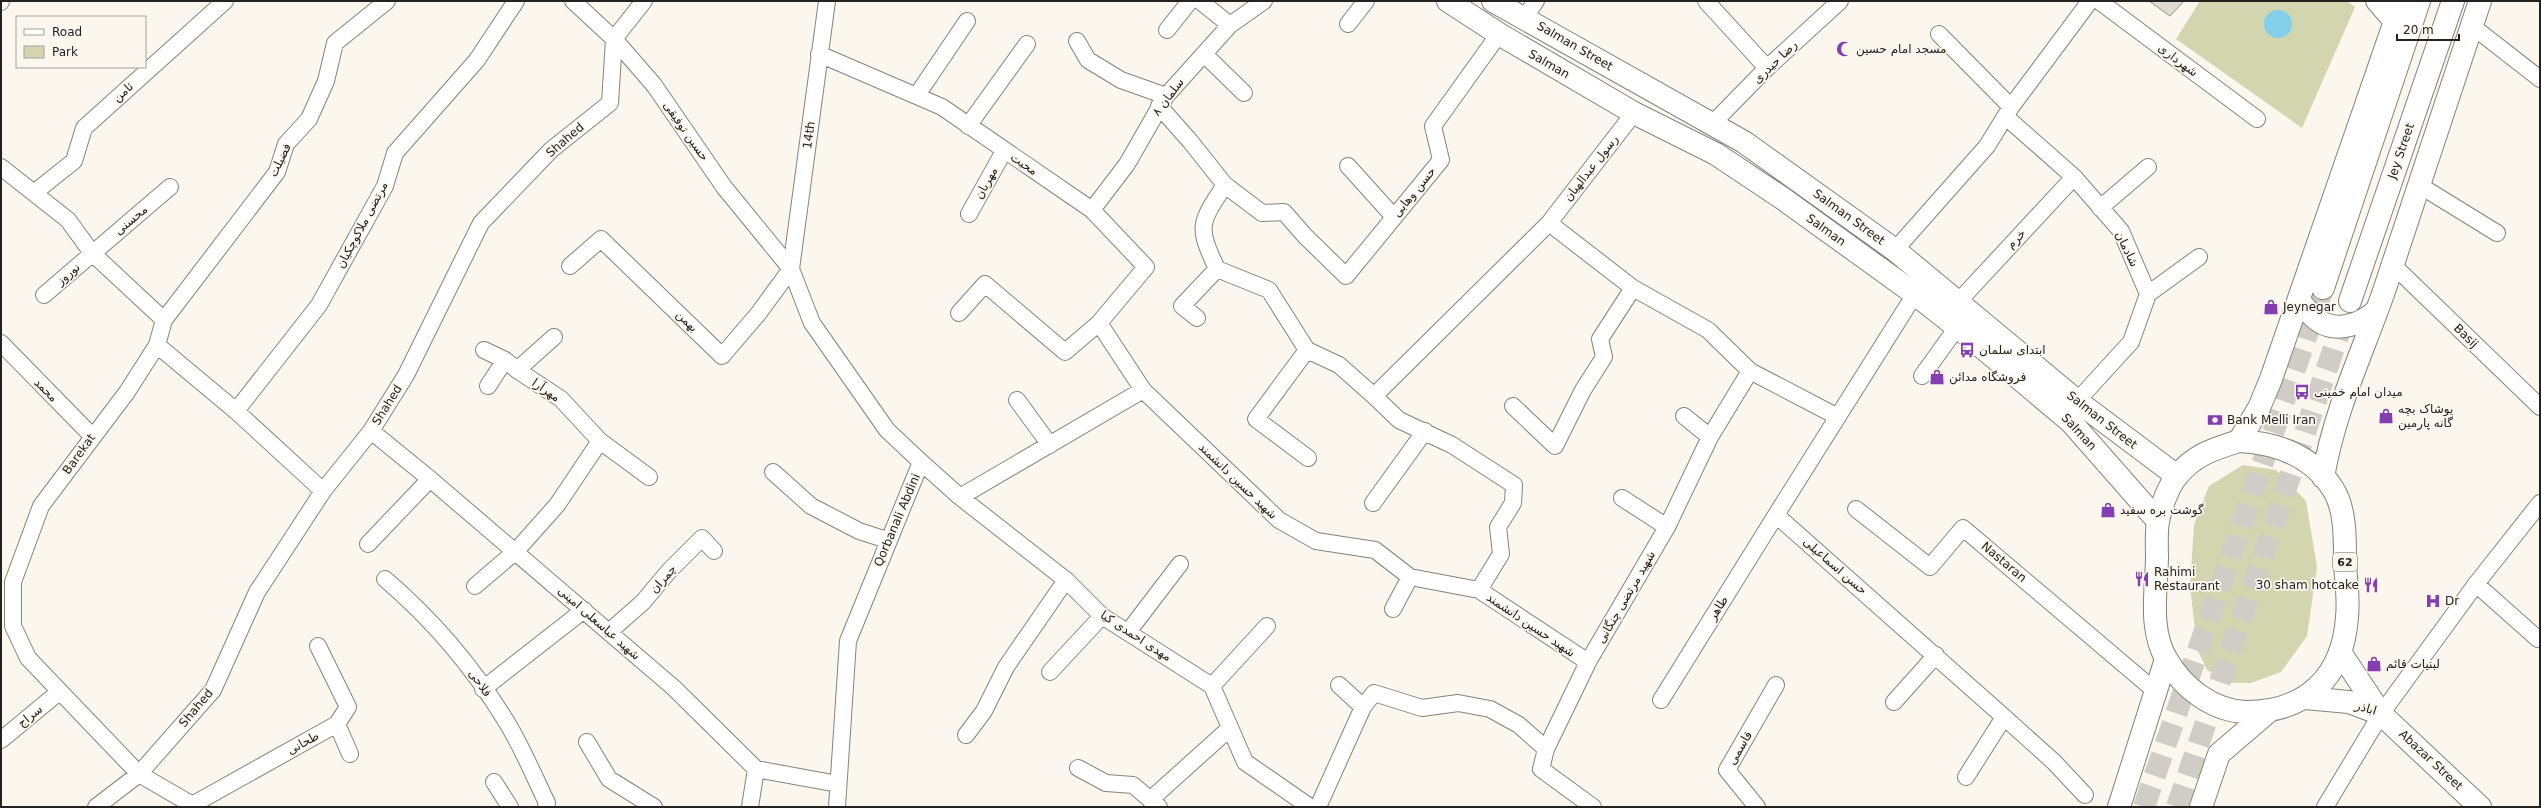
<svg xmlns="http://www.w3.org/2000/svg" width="2541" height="808" font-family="'DejaVu Sans','Noto Naskh Arabic',sans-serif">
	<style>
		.green { fill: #d2d5ae }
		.water { fill: #82d0ec }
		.building { fill: #e0dcd4; stroke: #97938c }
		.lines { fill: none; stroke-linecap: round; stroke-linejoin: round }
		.primary-tunnel { stroke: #d0cdc6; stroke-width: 22; stroke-dasharray: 22 11; stroke-linecap: butt }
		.minor-casing { stroke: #86837b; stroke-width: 18 }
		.tertiary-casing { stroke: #86837b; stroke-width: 22 }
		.secondary-casing { stroke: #86837b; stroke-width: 24 }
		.primary-casing { stroke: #86837b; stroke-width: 24 }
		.minor { stroke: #fff; stroke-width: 16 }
		.tertiary { stroke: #fff; stroke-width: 20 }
		.secondary { stroke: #fff; stroke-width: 22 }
		.primary { stroke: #fff; stroke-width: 22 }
		.labels { text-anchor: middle; stroke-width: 3.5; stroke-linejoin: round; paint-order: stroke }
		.shield { fill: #fbf7ef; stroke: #65635e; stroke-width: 1 }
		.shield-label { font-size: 11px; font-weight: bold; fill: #252320 }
		.street-label { font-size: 12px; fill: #252320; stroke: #fbf7ef }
		.poi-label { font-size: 12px; fill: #252320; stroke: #fbf7ef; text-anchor: start }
	</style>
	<rect width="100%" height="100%" fill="#fbf7ef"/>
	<!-- green -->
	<path class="green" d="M2200 1H2347L2355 7 2302 128 2176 39Z
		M2243 465 2276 470 2306 501 2317 567 2307 636 2281 672 2251 683H2230L2207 670 2197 649 2190 585 2194 525 2209 486Z"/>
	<!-- water -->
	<path class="water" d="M2264 24a14 14 0 1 1 28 0a14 14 0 1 1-28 0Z"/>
	<!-- building -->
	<path class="building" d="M2149 1H2184L2170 16Z"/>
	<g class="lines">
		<!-- primary-tunnel -->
		<path class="primary-tunnel" d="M2144 807 2323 288
			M2177 807 2350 301"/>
		<!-- minor casing -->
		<g class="minor-casing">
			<path id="minor" d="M573 1 614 39 654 85 724 187 791 269 812 323 887 430 921 462 848 641 837 807
				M1200 1 1230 25
				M1706 1 1767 68
				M2099 1 2257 119
				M1 2V1
				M1525 17 1536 1
				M1348 24 1366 1
				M2472 26 2540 79
				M1167 30 1190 1
				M1939 34 2011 107
				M614 39 644 1
				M1077 41 1088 60 1121 80 1166 96
				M819 54 942 107 1092 210 1146 267 1099 323 1065 352 985 284 959 313
				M1204 54 1244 93
				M917 95 967 21
				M1159 106 1190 141 1225 185 1262 213 1284 212 1305 236 1346 276 1441 160 1433 126 1499 34
				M2006 117 2074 177 2121 231 2148 294 2131 342 2077 401
				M1712 124 1767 68 1840 1
				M968 126 1027 44
				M1348 166 1394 217
				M1 167 68 220 92 253 164 320 157 345 127 392 41 506 13 582V626L28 658 139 774 196 807
				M1225 185C1199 224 1197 226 1217 269L1269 290 1307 350 1339 365 1374 396 1549 223 1633 288 1708 330 1750 371 1836 416
				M2419 185 2497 233
				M35 192 74 161 84 128 225 1
				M2100 208 2148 167
				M1092 210 1127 164 1166 96 1230 25 1264 1
				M969 214 1004 151
				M1549 223 1634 113
				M1895 250 1987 146 2011 107 2090 1
				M2393 265 2540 407
				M570 266 601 239 722 356 758 314 791 269 827 1
				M1915 294 1776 515 2004 717 2054 762 2085 795
				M2148 294 2199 257
				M44 295 170 187
				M1958 302 2074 177
				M1197 318 1182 306 1217 269
				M164 320 277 172 286 144 309 119 326 81 335 43 387 1
				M1099 323 1143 390 1279 520 1316 541 1375 550 1410 577 1479 590 1588 662
				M1 343 92 436
				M157 345 236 411 323 491
				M484 350 505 360 517 370 561 399 600 441 649 477
				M1307 350 1256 419 1308 458
				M517 370 554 337
				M1922 376 1958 326
				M488 386 505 360
				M1374 396 1399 420 1452 445 1514 485 1513 503 1498 527 1501 554 1479 590
				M1017 400 1050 445
				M1513 406 1555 446 1583 390 1604 357 1600 339 1633 288
				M236 411 319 305 385 186 395 153 477 60 516 1
				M1684 416 1710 437
				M371 431 430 479 674 688 756 769 838 784
				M921 462 960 497 1066 580 1102 616 1212 686 1245 762 1310 807
				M773 472 811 506 859 531 887 540
				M960 497 1143 390
				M1622 498 1667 527
				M1373 503 1425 431
				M1856 509 1930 567 1963 528 2154 690
				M368 544 430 479
				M385 579C433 620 473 667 506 721 522 747 534 776 547 803L546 807
				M2476 584 2538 639
				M475 586 516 551 557 505 600 441
				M1393 609 1410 577
				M609 632 643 602 669 571 702 538 714 551
				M1128 632 1180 564
				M1050 672 1102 616
				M1339 685 1363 707
				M1212 686 1267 626
				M483 689 584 610
				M1661 700 1776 515
				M1894 702 1936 655
				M337 724 350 754
				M966 735 984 711 1006 667 1066 580
				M1 740 59 692
				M587 742 609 779 654 807
				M1078 768 1106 783 1133 785 1159 807
				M1966 777 2004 717
				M494 782 510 807
				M1150 800 1230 728
				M192 805 337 724 348 707 318 646
				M96 807 139 774 213 690 257 592 323 491 371 431 406 375 481 223 551 150 610 103 614 39
				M750 807 756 769
				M1318 807 1363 707 1374 693 1422 708 1458 703 1490 709 1519 725 1546 749
				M1593 807 1541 769 1546 749 1588 662 1667 527 1710 437 1750 371
				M1757 807 1727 770 1776 685
				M2325 807 2381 714 2476 584 2540 503"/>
		</g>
		<!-- tertiary casing -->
		<g class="tertiary-casing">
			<path id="tertiary" d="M2376 1 2395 23"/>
		</g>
		<!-- secondary casing -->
		<g class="secondary-casing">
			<path id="secondary" d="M1448 1 1499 34 1634 113 1716 154 1782 198 1915 294 1971 338 2071 422 2158 521
				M1493 1 1744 142 1895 250 2077 401 2177 476
				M2340 652 2381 714 2480 807
				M2305 698 2349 702 2381 714"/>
		</g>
		<!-- primary casing -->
		<g class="primary-casing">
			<path id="primary" d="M2323 288 2419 1
				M2299 301C2305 307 2312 317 2319 321 2337 333 2362 324 2376 311
				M2350 301 2453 1
				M2239 441C2276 443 2312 455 2333 489 2346 509 2345 541 2345 564 2346 581 2349 600 2347 617 2343 677 2306 712 2246 712 2213 711 2183 688 2167 660 2149 631 2156 592 2157 559 2157 547 2156 533 2158 521 2161 507 2168 487 2177 476 2195 454 2214 449 2239 441Z
				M2239 441 2259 408 2271 379 2402 1
				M2323 477C2335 409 2362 354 2384 291 2417 194 2448 97 2480 1
				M2119 807 2166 659
				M2201 807 2219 754 2268 712"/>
		</g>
		<!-- minor -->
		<use href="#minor" class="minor"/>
		<!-- tertiary -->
		<use href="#tertiary" class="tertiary"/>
		<!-- secondary -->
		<use href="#secondary" class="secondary"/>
		<!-- primary -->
		<use href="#primary" class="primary"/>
	</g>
	<!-- icons -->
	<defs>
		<g id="mosque-bare" transform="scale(1.2)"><path d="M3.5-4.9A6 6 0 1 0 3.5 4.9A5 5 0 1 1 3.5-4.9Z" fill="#833eb2" stroke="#fbf7ef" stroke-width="2.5" paint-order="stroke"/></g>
		<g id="shop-bare" transform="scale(1.2)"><path d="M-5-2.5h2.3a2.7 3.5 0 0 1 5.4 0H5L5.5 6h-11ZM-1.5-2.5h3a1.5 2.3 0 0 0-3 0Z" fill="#833eb2" stroke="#fbf7ef" stroke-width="2.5" paint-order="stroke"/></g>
		<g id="bus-bare" transform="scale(1.2)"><path d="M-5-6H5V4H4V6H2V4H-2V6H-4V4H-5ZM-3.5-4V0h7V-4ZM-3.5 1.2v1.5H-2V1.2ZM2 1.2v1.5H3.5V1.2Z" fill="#833eb2" stroke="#fbf7ef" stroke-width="2.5" paint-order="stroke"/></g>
		<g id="bank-bare" transform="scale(1.2)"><path d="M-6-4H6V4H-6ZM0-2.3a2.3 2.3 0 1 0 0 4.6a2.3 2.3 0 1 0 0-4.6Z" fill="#833eb2" stroke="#fbf7ef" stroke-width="2.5" paint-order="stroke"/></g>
		<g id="restaurant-bare" transform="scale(1.2)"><path d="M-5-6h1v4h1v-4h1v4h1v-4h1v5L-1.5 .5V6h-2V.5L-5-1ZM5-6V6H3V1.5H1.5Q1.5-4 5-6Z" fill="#833eb2" stroke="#fbf7ef" stroke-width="2.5" paint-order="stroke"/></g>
		<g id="hospital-bare" transform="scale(1.2)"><path d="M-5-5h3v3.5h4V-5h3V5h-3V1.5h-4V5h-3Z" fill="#833eb2" stroke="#fbf7ef" stroke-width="2.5" paint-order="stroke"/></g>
	</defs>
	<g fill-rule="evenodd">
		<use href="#mosque-bare" x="1844" y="49"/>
		<use href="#shop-bare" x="2271" y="307"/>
		<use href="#bus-bare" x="1967" y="350"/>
		<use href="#shop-bare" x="1937" y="377"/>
		<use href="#bus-bare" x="2302" y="392"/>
		<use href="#shop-bare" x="2386" y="416"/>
		<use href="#bank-bare" x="2215" y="420"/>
		<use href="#shop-bare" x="2108" y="510"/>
		<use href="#restaurant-bare" x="2142" y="579"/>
		<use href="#restaurant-bare" x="2371" y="585"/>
		<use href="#hospital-bare" x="2433" y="601"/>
		<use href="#shop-bare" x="2374" y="664"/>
	</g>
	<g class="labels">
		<!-- shield labels -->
		<rect class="shield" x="2333" y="553" width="24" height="18" rx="3"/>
		<g class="shield-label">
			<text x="2345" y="566">62</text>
		</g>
		<!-- street labels -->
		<g class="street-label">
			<text transform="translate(1575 46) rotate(30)" y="4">Salman Street</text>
			<text transform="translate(2178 60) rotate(37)" y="4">شهرداری</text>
			<text transform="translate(1775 62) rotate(-44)" y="4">رضا حیدری</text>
			<text transform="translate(1549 64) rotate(30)" y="4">Salman</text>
			<text transform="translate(123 92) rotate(-41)" y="4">ثامن</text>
			<text transform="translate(1168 97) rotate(-53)" y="4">سلمان ۸</text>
			<text transform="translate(686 131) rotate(55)" y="4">حسین توفیقی</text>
			<text transform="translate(809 135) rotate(-82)" y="4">14th</text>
			<text transform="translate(565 140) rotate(-41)" y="4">Shahed</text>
			<text transform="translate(2401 151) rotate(-71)" y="4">Jey Street</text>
			<text transform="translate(280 160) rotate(-64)" y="4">فضیلت</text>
			<text transform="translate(1024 164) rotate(34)" y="4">محبت</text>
			<text transform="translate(1591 168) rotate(-52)" y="4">رسول عبدالهیان</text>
			<text transform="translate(986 183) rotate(-61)" y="4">مهربان</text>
			<text transform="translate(1414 192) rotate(-51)" y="4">حسن وهابی</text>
			<text transform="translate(1849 217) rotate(36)" y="4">Salman Street</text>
			<text transform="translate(131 220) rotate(-40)" y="4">محسنی</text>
			<text transform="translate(362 225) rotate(-62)" y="4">مرتضی ملاکوچکیان</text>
			<text transform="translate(1826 230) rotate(36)" y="4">Salman</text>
			<text transform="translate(2016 239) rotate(-47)" y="4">خرم</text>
			<text transform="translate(2127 249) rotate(64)" y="4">شادمان</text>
			<text transform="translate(68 274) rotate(-41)" y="4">نوروز</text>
			<text transform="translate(687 321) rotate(44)" y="4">بهمن</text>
			<text transform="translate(2466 336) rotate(44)" y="4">Basij</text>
			<text transform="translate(46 390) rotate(45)" y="4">محمد</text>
			<text transform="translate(546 390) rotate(34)" y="4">مهرآرا</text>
			<text transform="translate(387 405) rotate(-58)" y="4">Shahed</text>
			<text transform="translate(2102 420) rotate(38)" y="4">Salman Street</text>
			<text transform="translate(2079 432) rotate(47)" y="4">Salman</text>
			<text transform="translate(79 454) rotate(-54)" y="4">Barekat</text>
			<text transform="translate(1238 481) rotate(44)" y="4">شهید حسین دانشمند</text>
			<text transform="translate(897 520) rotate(-67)" y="4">Qorbanali Abdini</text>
			<text transform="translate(2004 562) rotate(40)" y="4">Nastaran</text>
			<text transform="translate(1835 566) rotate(41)" y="4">حسن اسماعیلی</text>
			<text transform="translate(663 579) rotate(-49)" y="4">چمران</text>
			<text transform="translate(1626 597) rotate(-60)" y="4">شهید مرتضی چنگانی</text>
			<text transform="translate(1718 608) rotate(-58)" y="4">طاهر</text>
			<text transform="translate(599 623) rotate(41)" y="4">شهید عباسعلی امینی</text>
			<text transform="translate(1531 625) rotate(34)" y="4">شهید حسین دانشمند</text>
			<text transform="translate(1136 636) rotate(33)" y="4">مهدی احمدی کیا</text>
			<text transform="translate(480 683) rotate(55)" y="4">فلاحی</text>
			<text transform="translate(196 708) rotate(-50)" y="4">Shahed</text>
			<text transform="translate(2366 708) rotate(17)" y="4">اباذر</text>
			<text transform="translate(30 716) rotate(-39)" y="4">سراج</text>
			<text transform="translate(303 743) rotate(-29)" y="4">طحانی</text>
			<text transform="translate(1740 748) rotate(-60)" y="4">قاسمی</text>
			<text transform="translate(2431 760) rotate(43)" y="4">Abazar Street</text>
		</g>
		<!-- poi labels -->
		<g class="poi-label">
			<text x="1856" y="53">مسجد امام حسین</text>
			<text x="2283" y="311">Jeynegar</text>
			<text x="1979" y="354">ابتدای سلمان</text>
			<text x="1949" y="381">فروشگاه مدائن</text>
			<text x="2314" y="396">میدان امام خمینی</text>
			<text x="2398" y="413">پوشاک بچه<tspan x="2398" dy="14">گانه پارمین</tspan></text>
			<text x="2227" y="424">Bank Melli Iran</text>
			<text x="2120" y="514">گوشت بره سفید</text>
			<text x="2154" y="576">Rahimi<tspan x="2154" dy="14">Restaurant</tspan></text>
			<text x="2359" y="589" text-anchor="end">30 sham hotcake</text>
			<text x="2445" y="605">Dr</text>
			<text x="2386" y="668">لبنیات قائم</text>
		</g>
	</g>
	<!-- border -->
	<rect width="2541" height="808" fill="none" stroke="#252320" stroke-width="4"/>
	<!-- legend -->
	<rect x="16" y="16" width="130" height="52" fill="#fbf7ef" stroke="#a5a29c"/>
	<rect x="24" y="29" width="20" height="6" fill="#ffffff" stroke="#a5a29c"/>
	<text x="52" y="36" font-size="12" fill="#252320">Road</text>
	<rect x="24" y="46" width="20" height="12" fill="#d2d5ae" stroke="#a5a29c"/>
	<text x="52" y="56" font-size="12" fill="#252320">Park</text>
	<!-- scale -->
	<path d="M2397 34v6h62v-6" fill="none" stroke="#252320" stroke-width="2"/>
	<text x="2403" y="34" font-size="12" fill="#252320" stroke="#fbf7ef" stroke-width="3" paint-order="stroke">20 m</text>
</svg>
